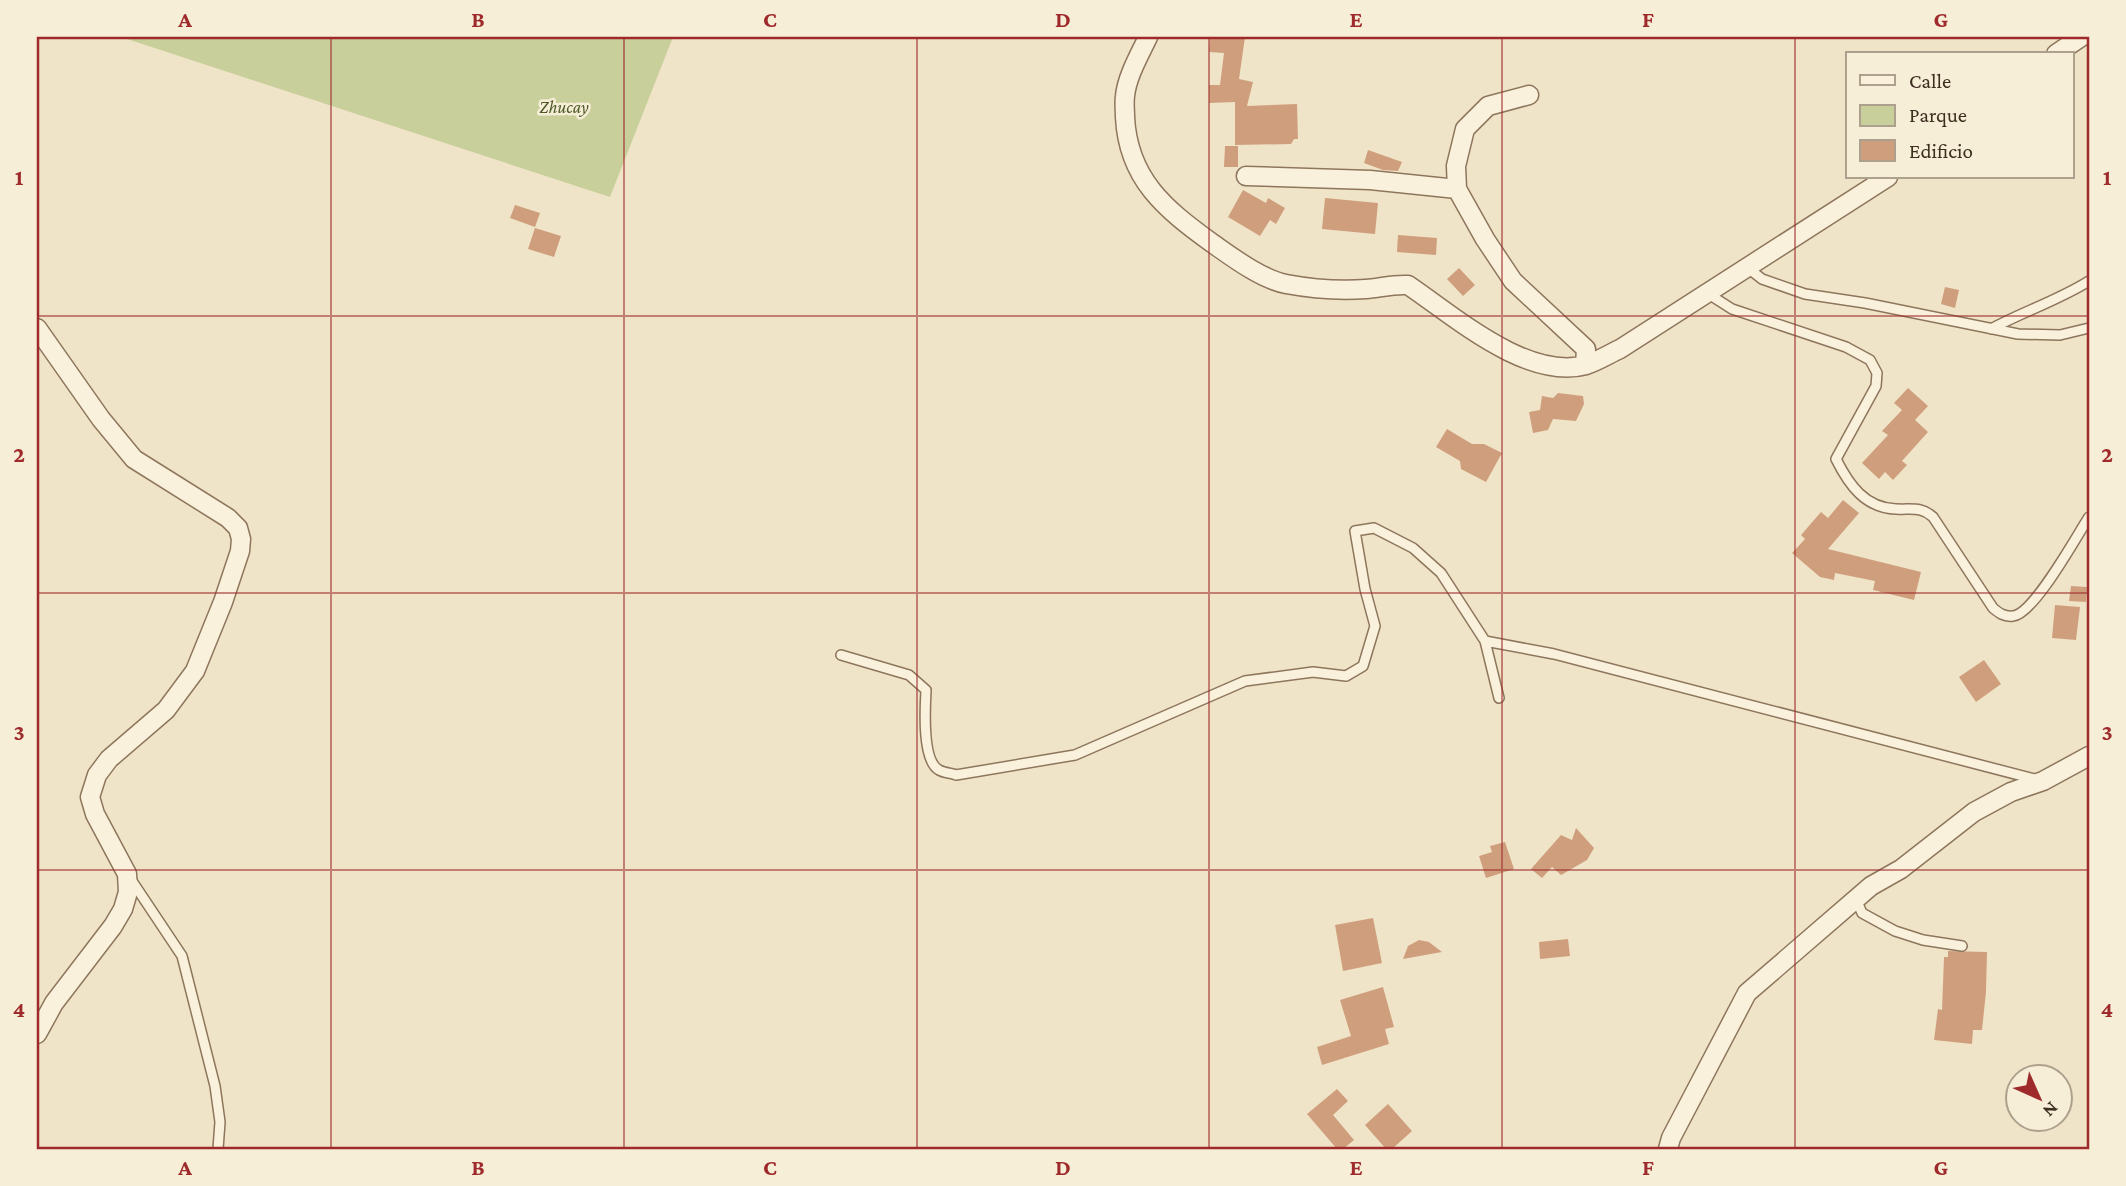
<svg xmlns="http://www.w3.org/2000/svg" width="2126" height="1186" font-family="'Crimson Pro',serif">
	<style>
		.green { fill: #c9cf9b }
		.building { fill: #cf9f7d }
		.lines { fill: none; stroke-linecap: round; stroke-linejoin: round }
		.service-casing { stroke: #8d765c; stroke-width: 12 }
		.minor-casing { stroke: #8d765c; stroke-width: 21 }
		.path { stroke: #8d765c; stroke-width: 3.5; stroke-dasharray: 5 3.5; stroke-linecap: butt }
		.service { stroke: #faf1dc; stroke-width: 9 }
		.minor { stroke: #faf1dc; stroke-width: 18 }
		.grid { fill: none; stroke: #9e2a2b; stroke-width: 2; stroke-opacity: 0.55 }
		.labels { text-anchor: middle; stroke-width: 5; stroke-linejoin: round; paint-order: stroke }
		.park-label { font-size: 18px; font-style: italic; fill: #4d5a26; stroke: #f7eed8 }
		.neatline { fill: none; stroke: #9e2a2b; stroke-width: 2.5 }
		.grid-label { font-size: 23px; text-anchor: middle; font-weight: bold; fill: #9e2a2b }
	</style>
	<rect width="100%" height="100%" fill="#f0e4c8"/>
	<!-- green -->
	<path class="green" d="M121 37H673L610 197Z"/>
	<!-- building -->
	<path class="building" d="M1210 37H1245L1239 79 1253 82 1247 106 1297 104 1298 139H1294L1291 144 1235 145V102L1209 103V85H1220L1224 53 1209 52Z
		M1225 146H1238V167H1224Z
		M1368 150 1402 162 1398 171 1383 170 1364 163Z
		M1243 190 1266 203 1268 198 1285 208 1276 224 1270 220 1260 236 1228 217Z
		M1325 198 1378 203 1375 234 1322 229Z
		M515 205 540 213 535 227 510 218Z
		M535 228 561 236 554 257 528 249Z
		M1398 235 1437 238 1436 255 1397 252Z
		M1459 268 1475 285 1463 296 1447 279Z
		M1945 287 1959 290 1955 308 1941 304Z
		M1908 388 1928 406 1915 420 1928 432 1902 461 1907 465 1893 480 1885 472 1879 479 1862 463 1888 435 1882 431 1902 410 1894 403Z
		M1558 393 1583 396 1584 404 1576 421 1553 419 1548 430 1533 433 1529 412 1540 410 1542 396 1553 398Z
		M1447 429 1472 444H1484L1502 453 1486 482 1461 469 1460 461 1436 447Z
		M1843 500 1859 513 1828 549 1921 572 1914 600 1873 590 1875 581 1835 573 1834 580 1820 577 1792 553 1805 539 1801 535 1821 512 1828 518Z
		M2071 586 2087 587 2086 602 2069 601Z
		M2055 605 2080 607 2076 640 2052 638Z
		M1984 660 2001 684 1976 702 1959 677Z
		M1576 828 1594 848 1587 860 1561 875 1552 867 1542 878 1531 869 1561 835 1572 840Z
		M1505 842 1514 869 1486 878 1479 856 1492 852 1490 846Z
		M1373 918 1382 963 1343 971 1335 925Z
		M1568 939 1570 956 1540 959 1539 942Z
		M1419 940 1429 942 1442 952 1403 959 1408 946Z
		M1948 951 1987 952 1986 992 1982 1030H1973L1972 1044 1934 1040 1938 1009 1942 1010 1944 957H1948Z
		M1383 987 1394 1027 1385 1029 1389 1044 1322 1065 1317 1047 1351 1036 1340 1000Z
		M1337 1089 1348 1101 1333 1115 1354 1140 1343 1149H1337L1307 1114Z
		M1388 1104 1412 1131 1392 1149H1386L1365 1125Z"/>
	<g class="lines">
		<!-- service casing -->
		<g class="service-casing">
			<path id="service" d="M1748 268 1762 279 1805 294 1865 303 2018 334 2060 335 2089 328
				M1707 293 1732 309 1846 347 1870 360 1877 373 1876 386 1836 459C1849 485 1865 508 1896 509 1911 510 1921 506 1933 517L1993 608C1999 613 2004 617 2013 616 2034 614 2076 537 2089 517
				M1991 329C2024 311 2057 301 2089 281
				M1485 641 1554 654 2038 780
				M841 655 909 675 926 690C925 708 922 761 939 770 944 773 951 773 956 775L1075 755 1245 681 1313 672 1346 676 1363 666 1375 626 1365 589 1355 531 1374 528 1413 548 1441 573 1485 641 1499 698
				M130 878 182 956 215 1086 220 1122 218 1149
				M1856 899 1862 913 1895 931 1923 940 1962 946"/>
		</g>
		<!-- minor casing -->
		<g class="minor-casing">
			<path id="minor" d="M1148 37C1140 54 1127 76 1125 96 1124 103 1125 110 1125 117 1128 179 1165 209 1212 243 1232 257 1261 279 1286 284 1313 289 1339 291 1366 289 1380 288 1392 284 1408 285 1454 316 1527 381 1586 365 1598 361 1609 354 1620 349L1888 177
				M2056 54 2081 37
				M1529 95 1488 106 1465 129 1456 166 1457 189 1485 239 1513 281 1586 349 1585 365
				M1246 176 1370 180 1457 189
				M37 328 101 419 134 459 228 518 238 528 241 539 240 551 223 602 195 671 166 710 109 759 97 775 90 797 95 814 127 874 128 892 123 909 113 926 54 1003 37 1034
				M1668 1149 1671 1138 1747 993 1871 886 1901 869 1974 812 2011 792 2043 781 2089 756"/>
		</g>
		<!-- path -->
		<path class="path" d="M2089 1149V1148"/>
		<!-- service -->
		<use href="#service" class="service"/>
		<!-- minor -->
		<use href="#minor" class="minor"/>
	</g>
	<!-- grid -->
	<path class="grid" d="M331 37V1149M624 37V1149M917 37V1149M1209 37V1149M1502 37V1149M1795 37V1149M37 316H2089M37 593H2089M37 870H2089"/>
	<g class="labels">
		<!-- park labels -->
		<g class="park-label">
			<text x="564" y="113">Zhucay</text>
		</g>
	</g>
	<!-- border -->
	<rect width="2126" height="1186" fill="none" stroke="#f7eed8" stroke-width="77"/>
	<!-- legend -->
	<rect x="1846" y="52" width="228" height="126" fill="#f7eed8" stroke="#ada18e" stroke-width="2"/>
	<rect x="1860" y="75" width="35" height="10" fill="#faf1dc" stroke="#ada18e" stroke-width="2"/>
	<text x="1909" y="88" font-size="21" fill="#3d2e20">Calle</text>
	<rect x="1860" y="105" width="35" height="21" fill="#c9cf9b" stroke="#ada18e" stroke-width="2"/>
	<text x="1909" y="122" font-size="21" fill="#3d2e20">Parque</text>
	<rect x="1860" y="140" width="35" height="21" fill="#cf9f7d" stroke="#ada18e" stroke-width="2"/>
	<text x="1909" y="158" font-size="21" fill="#3d2e20">Edificio</text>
	<!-- north arrow -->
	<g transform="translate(2039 1098) rotate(135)"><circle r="33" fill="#f7eed8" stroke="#ada18e" stroke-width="2"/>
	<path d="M0-5L12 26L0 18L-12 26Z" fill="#9e2a2b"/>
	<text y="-10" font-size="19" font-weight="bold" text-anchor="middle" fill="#3d2e20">N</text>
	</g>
	<rect x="38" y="38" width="2050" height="1110" class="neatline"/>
	<g class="grid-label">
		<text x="185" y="27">A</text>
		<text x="478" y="27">B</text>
		<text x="770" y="27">C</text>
		<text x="1063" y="27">D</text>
		<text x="1356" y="27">E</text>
		<text x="1648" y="27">F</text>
		<text x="1941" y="27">G</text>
		<text x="19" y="185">1</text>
		<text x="2107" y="185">1</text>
		<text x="19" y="462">2</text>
		<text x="2107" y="462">2</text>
		<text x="19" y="740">3</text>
		<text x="2107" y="740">3</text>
		<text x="19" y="1017">4</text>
		<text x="2107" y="1017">4</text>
		<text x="185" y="1175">A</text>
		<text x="478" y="1175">B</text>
		<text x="770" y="1175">C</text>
		<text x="1063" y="1175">D</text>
		<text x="1356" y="1175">E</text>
		<text x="1648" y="1175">F</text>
		<text x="1941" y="1175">G</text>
	</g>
</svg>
